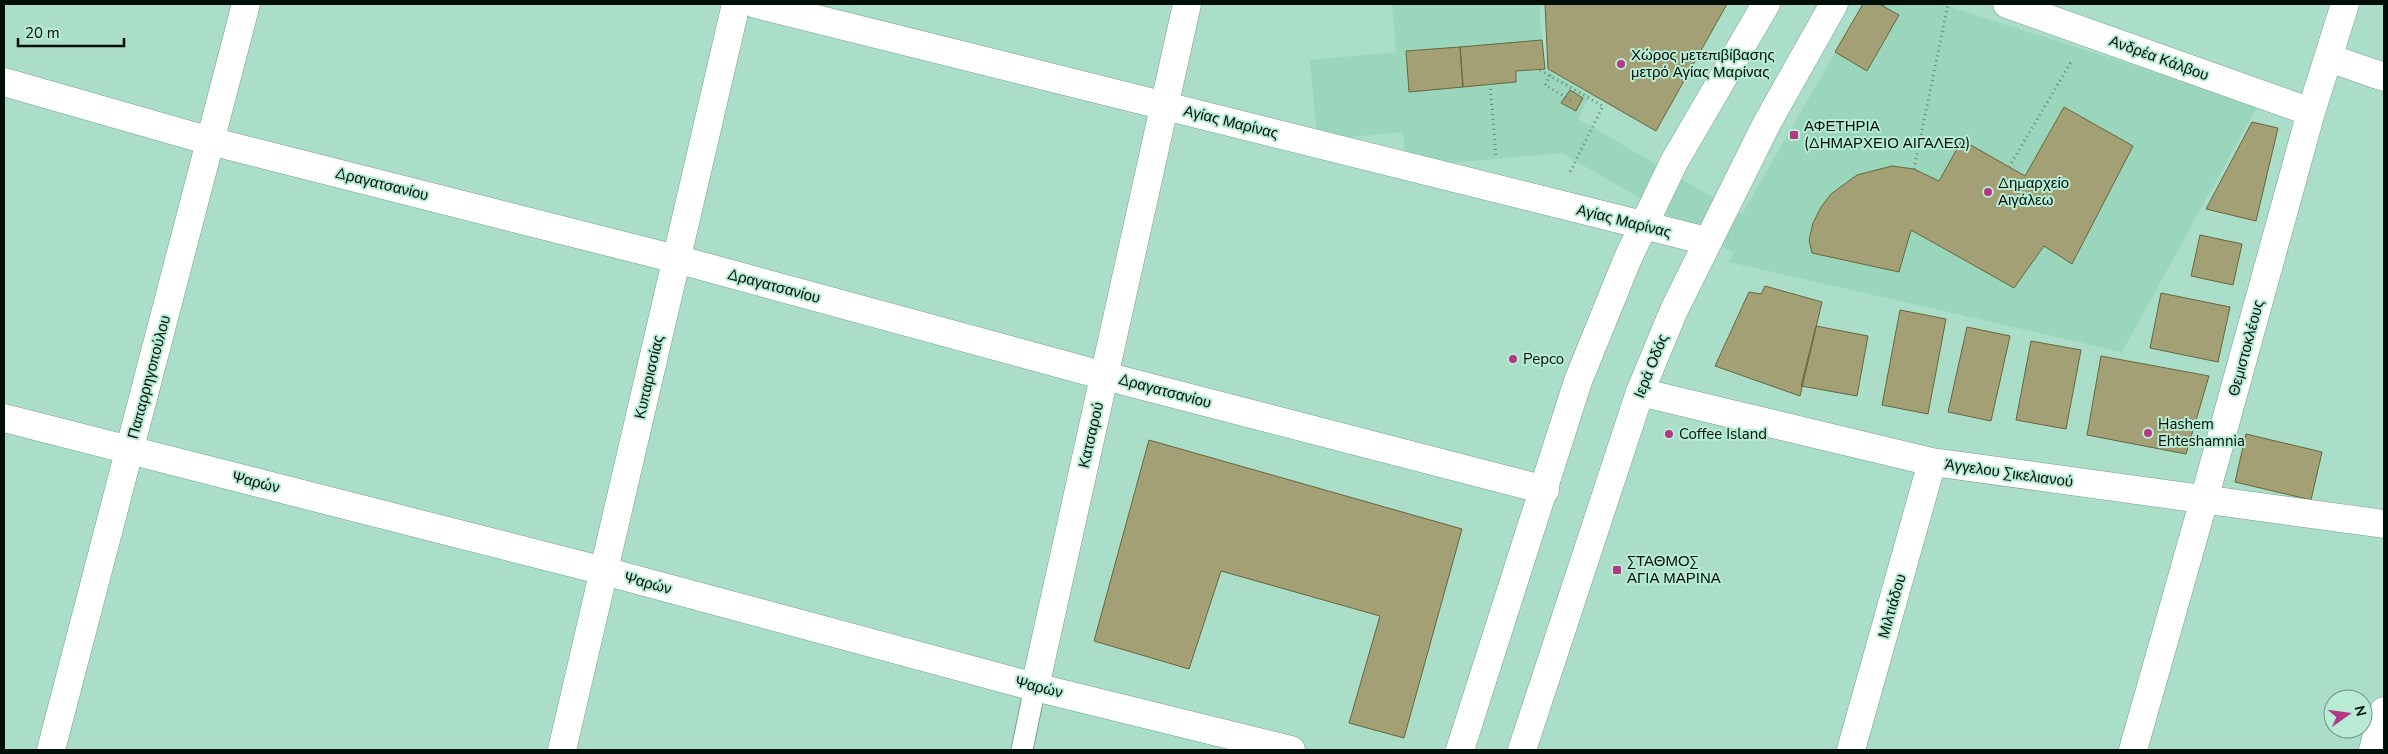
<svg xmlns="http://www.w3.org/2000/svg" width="2388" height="754" font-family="'Nunito Sans',sans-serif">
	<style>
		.built { fill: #9ad6bc }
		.building { fill: #a2a074; stroke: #68663c }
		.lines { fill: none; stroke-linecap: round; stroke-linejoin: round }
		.pedestrian-casing { stroke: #70a18c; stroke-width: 23 }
		.minor-casing { stroke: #70a18c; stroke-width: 29 }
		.tertiary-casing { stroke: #70a18c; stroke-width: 29 }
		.secondary-casing { stroke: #70a18c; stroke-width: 29 }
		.path { stroke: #638777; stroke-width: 3; stroke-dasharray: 1 4; stroke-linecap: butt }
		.pedestrian { stroke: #fff; stroke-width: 21 }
		.minor { stroke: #fff; stroke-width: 28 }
		.tertiary { stroke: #fff; stroke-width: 28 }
		.secondary { stroke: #fff; stroke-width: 28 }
		.poi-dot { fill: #b43786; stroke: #b8ecd5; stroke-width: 2 }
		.labels { text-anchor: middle; stroke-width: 4; stroke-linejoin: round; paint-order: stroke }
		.poi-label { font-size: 15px; fill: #000f08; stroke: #b8ecd5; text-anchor: start }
		.street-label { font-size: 15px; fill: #000f08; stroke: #b8ecd5 }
	</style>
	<rect width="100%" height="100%" fill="#abdec8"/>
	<!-- built -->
	<path class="built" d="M1392 4H1539L1545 69 1590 96 1578 119 1742 214 1863 4H1941L2258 105 2122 352 1729 262 1734 253 1562 153 1406 167 1403 132 1317 140 1310 60 1396 52Z"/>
	<!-- building -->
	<path class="building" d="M1545 4H1727L1656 131 1548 69Z
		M1863 4H1879L1899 15 1867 71 1835 52Z
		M1542 40 1545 69 1516 71V82L1463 87 1460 47Z
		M1460 47 1463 87 1409 92 1406 51Z
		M1570 90 1583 98 1576 111 1561 103Z
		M2064 107 2133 146 2072 264 2044 246 2014 288 1911 230 1899 272 1812 253 1809 240 1813 223 1821 207 1831 194 1857 175 1892 166 1914 169 1939 181 1962 140 2025 176Z
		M2252 122 2278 128 2256 221 2206 209Z
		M2200 235 2242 244 2233 285 2191 276Z
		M1765 286 1822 302 1800 396 1715 366 1749 292 1761 294Z
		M2161 293 2230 307 2218 362 2150 348Z
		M1900 310 1946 319 1928 414 1882 405Z
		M1816 326 1868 336 1857 396 1801 386Z
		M1967 327 2010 336 1991 421 1948 412Z
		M2031 341 2081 350 2066 429 2016 420Z
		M2101 356 2209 376 2186 454 2087 435Z
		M2246 434 2322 452 2311 500 2235 482Z
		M1149 440 1462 529 1404 738 1349 723 1380 616 1221 571 1189 669 1094 641Z"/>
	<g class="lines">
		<!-- pedestrian casing -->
		<g class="pedestrian-casing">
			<path id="pedestrian" d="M1022 750 1035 687"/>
		</g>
		<!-- minor casing -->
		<g class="minor-casing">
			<path id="minor" d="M2007 4 2311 112
				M2329 58 2384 77
				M4 82 210 141 676 259 1105 376 1545 490
				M1640 392 1932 462 2384 524
				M4 418 604 571 1035 687 1291 750
				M1035 687 1187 4
				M51 750 246 4
				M562 750 736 4
				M1851 750 1932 462
				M2133 750 2204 500 2311 112 2345 4
				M2373 750 2384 711"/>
		</g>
		<!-- tertiary casing -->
		<g class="tertiary-casing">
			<path id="tertiary" d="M756 4 1707 241"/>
		</g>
		<!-- secondary casing -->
		<g class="secondary-casing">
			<path id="secondary" d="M1460 750 1578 381 1628 258 1674 162 1766 4
				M1522 750 1640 392 1674 310 1767 123 1834 4"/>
		</g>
		<!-- path -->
		<path class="path" d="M1883 6 1884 4
			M1540 70 1603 106 1569 174
			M1550 75 1545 85 1572 101
			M1490 84 1496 156
			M2009 167 2071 62
			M1914 169 1948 4"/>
		<!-- pedestrian -->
		<use href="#pedestrian" class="pedestrian"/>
		<!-- minor -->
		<use href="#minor" class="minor"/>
		<!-- tertiary -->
		<use href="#tertiary" class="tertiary"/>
		<!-- secondary -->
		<use href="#secondary" class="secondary"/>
	</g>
	<!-- markers -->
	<g class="poi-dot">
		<circle cx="1621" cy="64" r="5"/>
		<rect x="1789" y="130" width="10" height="10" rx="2.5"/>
		<circle cx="1988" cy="192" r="5"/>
		<circle cx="1513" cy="359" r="5"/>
		<circle cx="2148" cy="433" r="5"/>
		<circle cx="1669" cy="434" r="5"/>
		<rect x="1612" y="565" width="10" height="10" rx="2.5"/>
	</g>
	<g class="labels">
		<!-- poi labels -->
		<g class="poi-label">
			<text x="1631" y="60">Χώρος μετεπιβίβασης<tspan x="1631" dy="17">μετρό Αγίας Μαρίνας</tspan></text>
			<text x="1804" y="131">ΑΦΕΤΗΡΙΑ<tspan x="1804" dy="17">(ΔΗΜΑΡΧΕΙΟ ΑΙΓΑΛΕΩ)</tspan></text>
			<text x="1998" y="188">Δημαρχείο<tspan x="1998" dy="17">Αιγάλεω</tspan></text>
			<text x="1523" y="364">Pepco</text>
			<text x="2158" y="429">Hashem<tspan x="2158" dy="17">Ehteshamnia</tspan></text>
			<text x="1679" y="439">Coffee Island</text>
			<text x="1627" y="566">ΣΤΑΘΜΟΣ<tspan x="1627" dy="17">ΑΓΙΑ ΜΑΡΙΝΑ</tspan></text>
		</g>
		<!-- street labels -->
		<g class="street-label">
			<text transform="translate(2159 58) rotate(20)" y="5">Ανδρέα Κάλβου</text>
			<text transform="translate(1231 122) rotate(14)" y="5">Αγίας Μαρίνας</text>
			<text transform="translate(382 184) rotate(14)" y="5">Δραγατσανίου</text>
			<text transform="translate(1624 221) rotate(14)" y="5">Αγίας Μαρίνας</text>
			<text transform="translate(774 286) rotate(15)" y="5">Δραγατσανίου</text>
			<text transform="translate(2246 348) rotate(-75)" y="5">Θεμιστοκλέους</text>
			<text transform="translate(1651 366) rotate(-68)" y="5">Ιερά Οδός</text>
			<text transform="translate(149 377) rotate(-75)" y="5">Παπαρρηγοπούλου</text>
			<text transform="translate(649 377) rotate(-77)" y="5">Κυπαρισσίας</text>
			<text transform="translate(1165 391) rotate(15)" y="5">Δραγατσανίου</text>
			<text transform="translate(1091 435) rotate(-77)" y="5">Κατσαρού</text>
			<text transform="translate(2009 473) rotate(8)" y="5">Άγγελου Σικελιανού</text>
			<text transform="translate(256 482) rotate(14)" y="5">Ψαρών</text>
			<text transform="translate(648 583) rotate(15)" y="5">Ψαρών</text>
			<text transform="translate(1892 606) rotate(-74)" y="5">Μιλτιάδου</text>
			<text transform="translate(1039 687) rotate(14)" y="5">Ψαρών</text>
		</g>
	</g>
	<!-- border -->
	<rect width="2388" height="754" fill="none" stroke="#000f08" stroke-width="10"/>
	<!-- north arrow -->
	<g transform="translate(2348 714) rotate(76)"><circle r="24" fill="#b8ecd5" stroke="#6e9483"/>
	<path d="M0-4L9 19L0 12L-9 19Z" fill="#b43786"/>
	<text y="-8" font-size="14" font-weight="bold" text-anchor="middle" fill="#000f08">N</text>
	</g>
	<!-- scale -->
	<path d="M18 38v8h106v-8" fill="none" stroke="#000f08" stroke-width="2.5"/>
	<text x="25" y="38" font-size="15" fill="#000f08" stroke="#b8ecd5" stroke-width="4" paint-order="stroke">20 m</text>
</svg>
